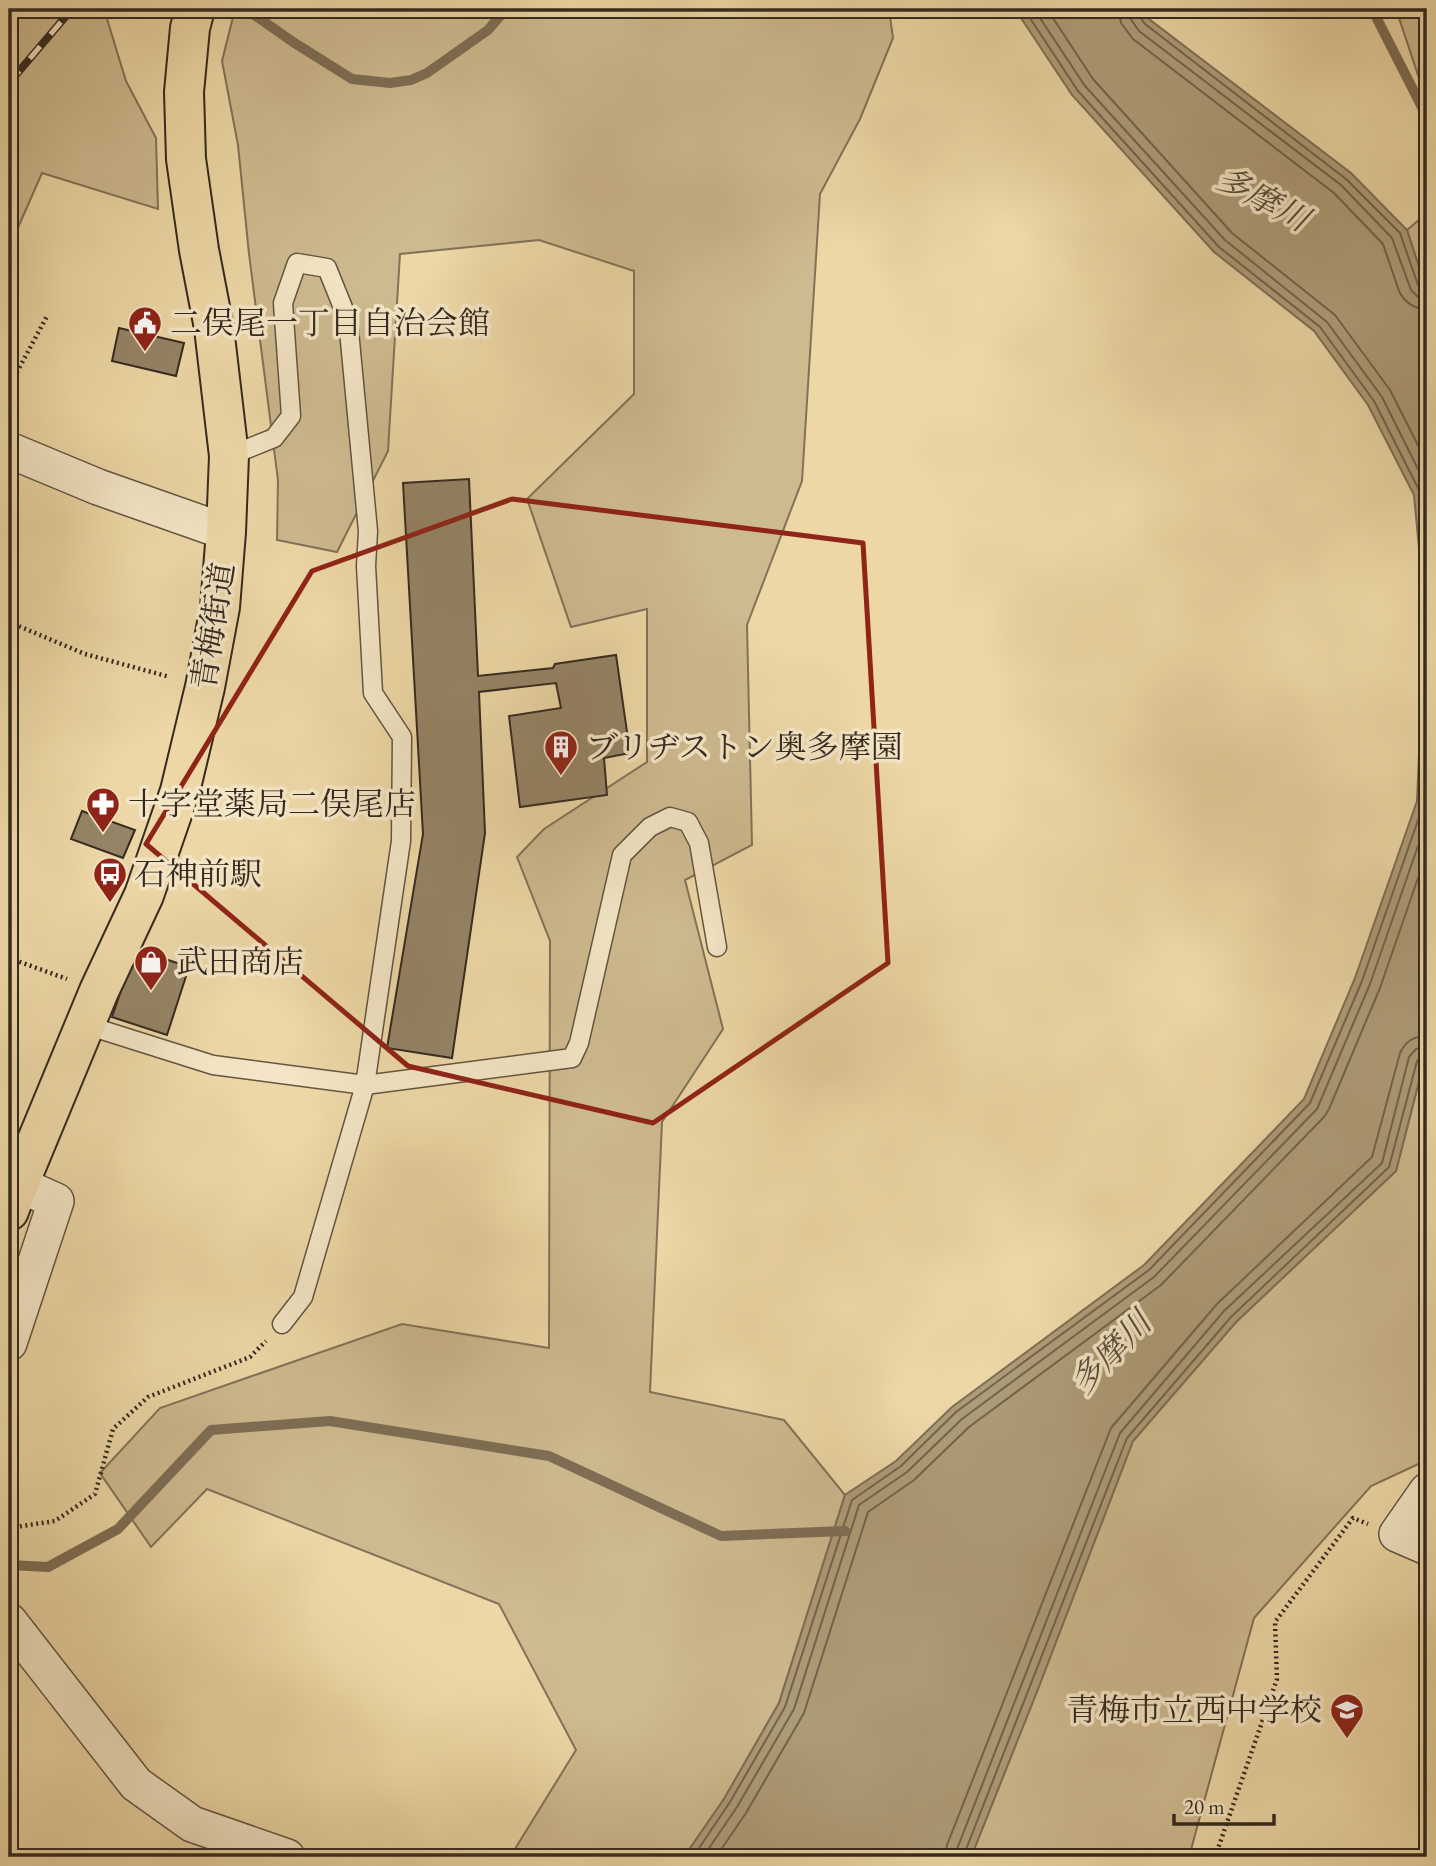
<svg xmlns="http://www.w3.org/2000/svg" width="1436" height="1866" font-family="'EB Garamond','Noto Serif JP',serif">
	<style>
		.green { fill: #ceba8f; stroke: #827258; stroke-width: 2 }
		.water { fill: #ae9c78; stroke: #7e6e55; stroke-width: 2 }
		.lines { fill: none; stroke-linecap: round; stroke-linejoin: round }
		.shore { stroke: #72634c; stroke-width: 2 }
		.stream { stroke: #7e6e55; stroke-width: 10 }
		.building { fill: #958466; stroke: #352a20; stroke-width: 2 }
		.service-casing { stroke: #635542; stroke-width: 21 }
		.minor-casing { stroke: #635542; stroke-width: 38 }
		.trunk-casing { stroke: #352a20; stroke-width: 42 }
		.path { stroke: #352a20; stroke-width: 4.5; stroke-dasharray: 2 3.5; stroke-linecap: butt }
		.service { stroke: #f3e5c5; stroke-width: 18 }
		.minor { stroke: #f3e5c5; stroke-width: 35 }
		.trunk { stroke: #edd7a6; stroke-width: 38 }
		.rail-casing { stroke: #352a20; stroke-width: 8 }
		.rail { stroke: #f3e5c5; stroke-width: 5; stroke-dasharray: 16; stroke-linecap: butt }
		.marked { fill: none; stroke: #8f2418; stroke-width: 5; stroke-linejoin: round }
		.labels { text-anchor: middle; stroke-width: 7; stroke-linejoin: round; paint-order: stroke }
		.poi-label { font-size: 32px; fill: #352a20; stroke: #f3e5c5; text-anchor: start }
		.street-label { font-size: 32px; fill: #352a20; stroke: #f3e5c5 }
		.water-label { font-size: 33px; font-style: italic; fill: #594c3a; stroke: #f3e5c5 }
	</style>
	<rect width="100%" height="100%" fill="#edd7a6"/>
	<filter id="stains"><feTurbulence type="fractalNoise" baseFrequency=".00286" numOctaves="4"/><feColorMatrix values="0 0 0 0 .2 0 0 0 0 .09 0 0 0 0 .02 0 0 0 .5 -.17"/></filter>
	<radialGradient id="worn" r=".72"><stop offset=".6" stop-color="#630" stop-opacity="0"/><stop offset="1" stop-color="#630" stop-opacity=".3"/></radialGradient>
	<!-- green -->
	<path class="green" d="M9 9H104L126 81 156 138 158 209 42 173 9 248Z
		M235 9H889L893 38 860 119 820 194 802 481 747 625 752 845 685 880 723 1029 662 1122 650 1392 784 1420 845 1495 779 1703 724 1799 684 1857H510L576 1750 499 1604 207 1489 151 1547 100 1473 160 1408 402 1324 549 1348 550 941 517 857 544 829 647 762V609L571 627 527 499 634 394V271L539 240 400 254 388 451 337 552 277 540 278 480 249 254 238 145 222 61Z
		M1396 9H1427V102Z
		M1427 213V292L1407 230Z
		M1427 1050V1460L1371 1486 1254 1618 1189 1857H971L1038 1689 1133 1441 1236 1322 1396 1171Z"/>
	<!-- water -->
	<path class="water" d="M1015 9H1143L1149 19 1351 173 1407 230 1427 292V1050L1396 1171 1236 1322 1133 1441 1038 1689 971 1857H684L724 1799 779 1703 845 1495 896 1461 952 1407 1144 1265 1304 1099 1355 978 1417 801 1425 613 1414 495 1368 405 1314 331 1214 252 1072 95Z"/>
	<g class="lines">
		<!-- shore -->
		<path class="shore" d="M1024 9 1078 91 1219 247 1320 327 1374 401 1420 492 1427 560
			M1034 9 1085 86 1225 240 1327 322 1382 397 1427 487
			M1047 9 1093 79 1232 233 1335 315 1390 390 1427 463
			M1118 9 1121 23 1133 39 1334 193 1383 244 1399 291C1405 303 1414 309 1427 309
			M1129 9 1130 18 1139 31 1341 185 1392 238 1411 290 1418 297 1427 298
			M1138 9V14L1145 24 1346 179 1400 233 1418 285 1422 289 1427 290
			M693 1857 730 1802 785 1707 852 1500 901 1466 956 1412 1149 1270 1310 1103 1362 981 1424 803 1427 734
			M703 1857 737 1807 794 1709 859 1505 907 1472 962 1419 1154 1277 1317 1109 1370 984 1427 820
			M716 1857 746 1813 804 1713 868 1512 914 1480 969 1427 1161 1285 1324 1117 1329 1109 1380 988 1427 852
			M945 1857 947 1845 1111 1428 1217 1304 1372 1157 1400 1053C1406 1041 1414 1036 1427 1036
			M956 1857 957 1849 1120 1433 1224 1311 1382 1163 1409 1057 1416 1049 1427 1046
			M965 1857V1852L1127 1438 1231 1317 1389 1167 1417 1061 1421 1056 1427 1055"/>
		<!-- stream -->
		<path class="stream" d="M246 9 293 42 352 79 390 83 411 80 427 73 488 30 506 9
			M1372 9 1427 117
			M9 1565 48 1567 118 1529 211 1430 330 1421 549 1456 721 1536 845 1531"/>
	</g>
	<!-- building -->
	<path class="building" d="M119 328 184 343 176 376 112 361Z
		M469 479 478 676 553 668 555 664 616 655 630 753 604 758 607 795 520 807 509 716 561 708 556 683 479 692 485 833 452 1058 387 1048 423 834 403 483Z
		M82 811 135 830 123 858 71 839Z
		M135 949 189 967 167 1035 112 1017Z"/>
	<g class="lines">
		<!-- service casing -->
		<g class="service-casing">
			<path id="service" d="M229 456 274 438 291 416 283 303 297 263 327 268 348 320 368 531 366 566 373 693 402 737 401 841 365 1085 303 1297 282 1324
				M86 1025 213 1065 365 1085 572 1058 579 1043 622 855 650 827 670 817 688 822 699 843 717 947"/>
		</g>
		<!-- minor casing -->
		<g class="minor-casing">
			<path id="minor" d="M9 450 98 487 226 532
				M9 1180 56 1201 9 1343
				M1427 1491 1397 1534 1427 1547
				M9 1621 136 1784 192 1824 287 1857"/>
		</g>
		<!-- trunk casing -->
		<g class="trunk-casing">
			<path id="trunk" d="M9 1211 19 1184 99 991 144 895 180 791 205 687 220 607 226 532 229 456 214 328 199 250 186 159 184 92 190 28 195 9"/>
		</g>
		<!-- path -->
		<path class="path" d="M9 387 47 316
			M9 622 85 654 170 677
			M9 958 67 979
			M9 1528 55 1521 95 1494 113 1429 148 1397 250 1357 266 1341
			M1215 1857 1277 1679 1275 1622 1353 1518 1368 1524"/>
		<!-- service -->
		<use href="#service" class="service"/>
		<!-- minor -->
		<use href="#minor" class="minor"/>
		<!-- trunk -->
		<use href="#trunk" class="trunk"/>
		<!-- rail casing -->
		<g class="rail-casing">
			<path id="rail" d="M9 83 72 9"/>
		</g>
		<!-- rail -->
		<use href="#rail" class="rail"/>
	</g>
	<!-- marked area -->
	<path class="marked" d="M512 499 863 543 888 963 653 1123 408 1066 146 844 312 571Z"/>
	<!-- icons -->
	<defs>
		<g id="civic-pin" transform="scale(1.75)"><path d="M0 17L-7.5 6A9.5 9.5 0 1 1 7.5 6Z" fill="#8f2418" stroke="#f3e5c5"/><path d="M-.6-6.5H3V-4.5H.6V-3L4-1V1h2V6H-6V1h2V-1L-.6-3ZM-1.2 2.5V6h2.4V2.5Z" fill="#fff"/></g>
		<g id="building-pin" transform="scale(1.75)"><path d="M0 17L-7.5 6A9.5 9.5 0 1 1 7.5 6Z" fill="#8f2418" stroke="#f3e5c5"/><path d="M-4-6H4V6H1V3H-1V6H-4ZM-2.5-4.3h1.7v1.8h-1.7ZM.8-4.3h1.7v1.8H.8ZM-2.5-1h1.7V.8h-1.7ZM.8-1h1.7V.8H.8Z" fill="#fff"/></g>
		<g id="pharmacy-pin" transform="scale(1.75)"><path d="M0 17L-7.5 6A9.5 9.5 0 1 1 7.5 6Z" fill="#8f2418" stroke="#f3e5c5"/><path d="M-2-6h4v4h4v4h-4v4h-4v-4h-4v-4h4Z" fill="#fff"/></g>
		<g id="bus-pin" transform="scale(1.75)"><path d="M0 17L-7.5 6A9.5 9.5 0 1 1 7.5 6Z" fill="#8f2418" stroke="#f3e5c5"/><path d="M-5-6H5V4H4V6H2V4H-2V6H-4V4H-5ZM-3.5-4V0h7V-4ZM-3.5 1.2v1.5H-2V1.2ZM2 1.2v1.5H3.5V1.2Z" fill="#fff"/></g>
		<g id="shop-pin" transform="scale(1.75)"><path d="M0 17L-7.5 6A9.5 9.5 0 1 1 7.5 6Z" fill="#8f2418" stroke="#f3e5c5"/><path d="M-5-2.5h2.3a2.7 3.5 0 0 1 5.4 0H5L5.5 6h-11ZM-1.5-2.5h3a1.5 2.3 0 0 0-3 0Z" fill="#fff"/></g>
		<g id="school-pin" transform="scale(1.75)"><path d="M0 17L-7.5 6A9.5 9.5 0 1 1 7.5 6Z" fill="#8f2418" stroke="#f3e5c5"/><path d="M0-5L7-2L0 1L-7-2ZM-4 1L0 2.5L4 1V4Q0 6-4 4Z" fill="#fff"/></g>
	</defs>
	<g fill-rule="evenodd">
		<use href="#civic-pin" x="145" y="323"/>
		<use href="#building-pin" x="561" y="747"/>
		<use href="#pharmacy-pin" x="103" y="804"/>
		<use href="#bus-pin" x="110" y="874"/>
		<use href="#shop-pin" x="151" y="962"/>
		<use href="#school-pin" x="1347" y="1710"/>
	</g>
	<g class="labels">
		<!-- poi labels -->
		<g class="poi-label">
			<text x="170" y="334">二俣尾一丁目自治会館</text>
			<text x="586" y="758">ブリヂストン奥多摩園</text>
			<text x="128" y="815">十字堂薬局二俣尾店</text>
			<text x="134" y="885">石神前駅</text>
			<text x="176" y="973">武田商店</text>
			<text x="1322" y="1721" text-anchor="end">青梅市立西中学校</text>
		</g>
		<!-- street labels -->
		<g class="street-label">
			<text transform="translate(213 626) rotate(-81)" y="11">青梅街道</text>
		</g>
		<!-- water labels -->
		<g class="water-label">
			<text transform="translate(1263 198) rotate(28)" y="12">多摩川</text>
			<text transform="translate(1110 1352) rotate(-46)" y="12">多摩川</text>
		</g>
	</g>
	<!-- margin -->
	<rect width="1436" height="1866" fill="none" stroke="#edd7a6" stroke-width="35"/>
	<rect x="10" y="10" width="1415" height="1845" fill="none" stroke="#352a20" stroke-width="3.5"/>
	<rect x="18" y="18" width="1401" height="1831" fill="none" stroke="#352a20" stroke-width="2"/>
	<!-- scale -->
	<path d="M1174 1814v10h100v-10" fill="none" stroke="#352a20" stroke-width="3.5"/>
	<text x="1184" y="1814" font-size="21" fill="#352a20" stroke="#f3e5c5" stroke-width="5" paint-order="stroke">20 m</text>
	<rect width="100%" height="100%" filter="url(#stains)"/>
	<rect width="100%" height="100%" fill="url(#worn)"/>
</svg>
